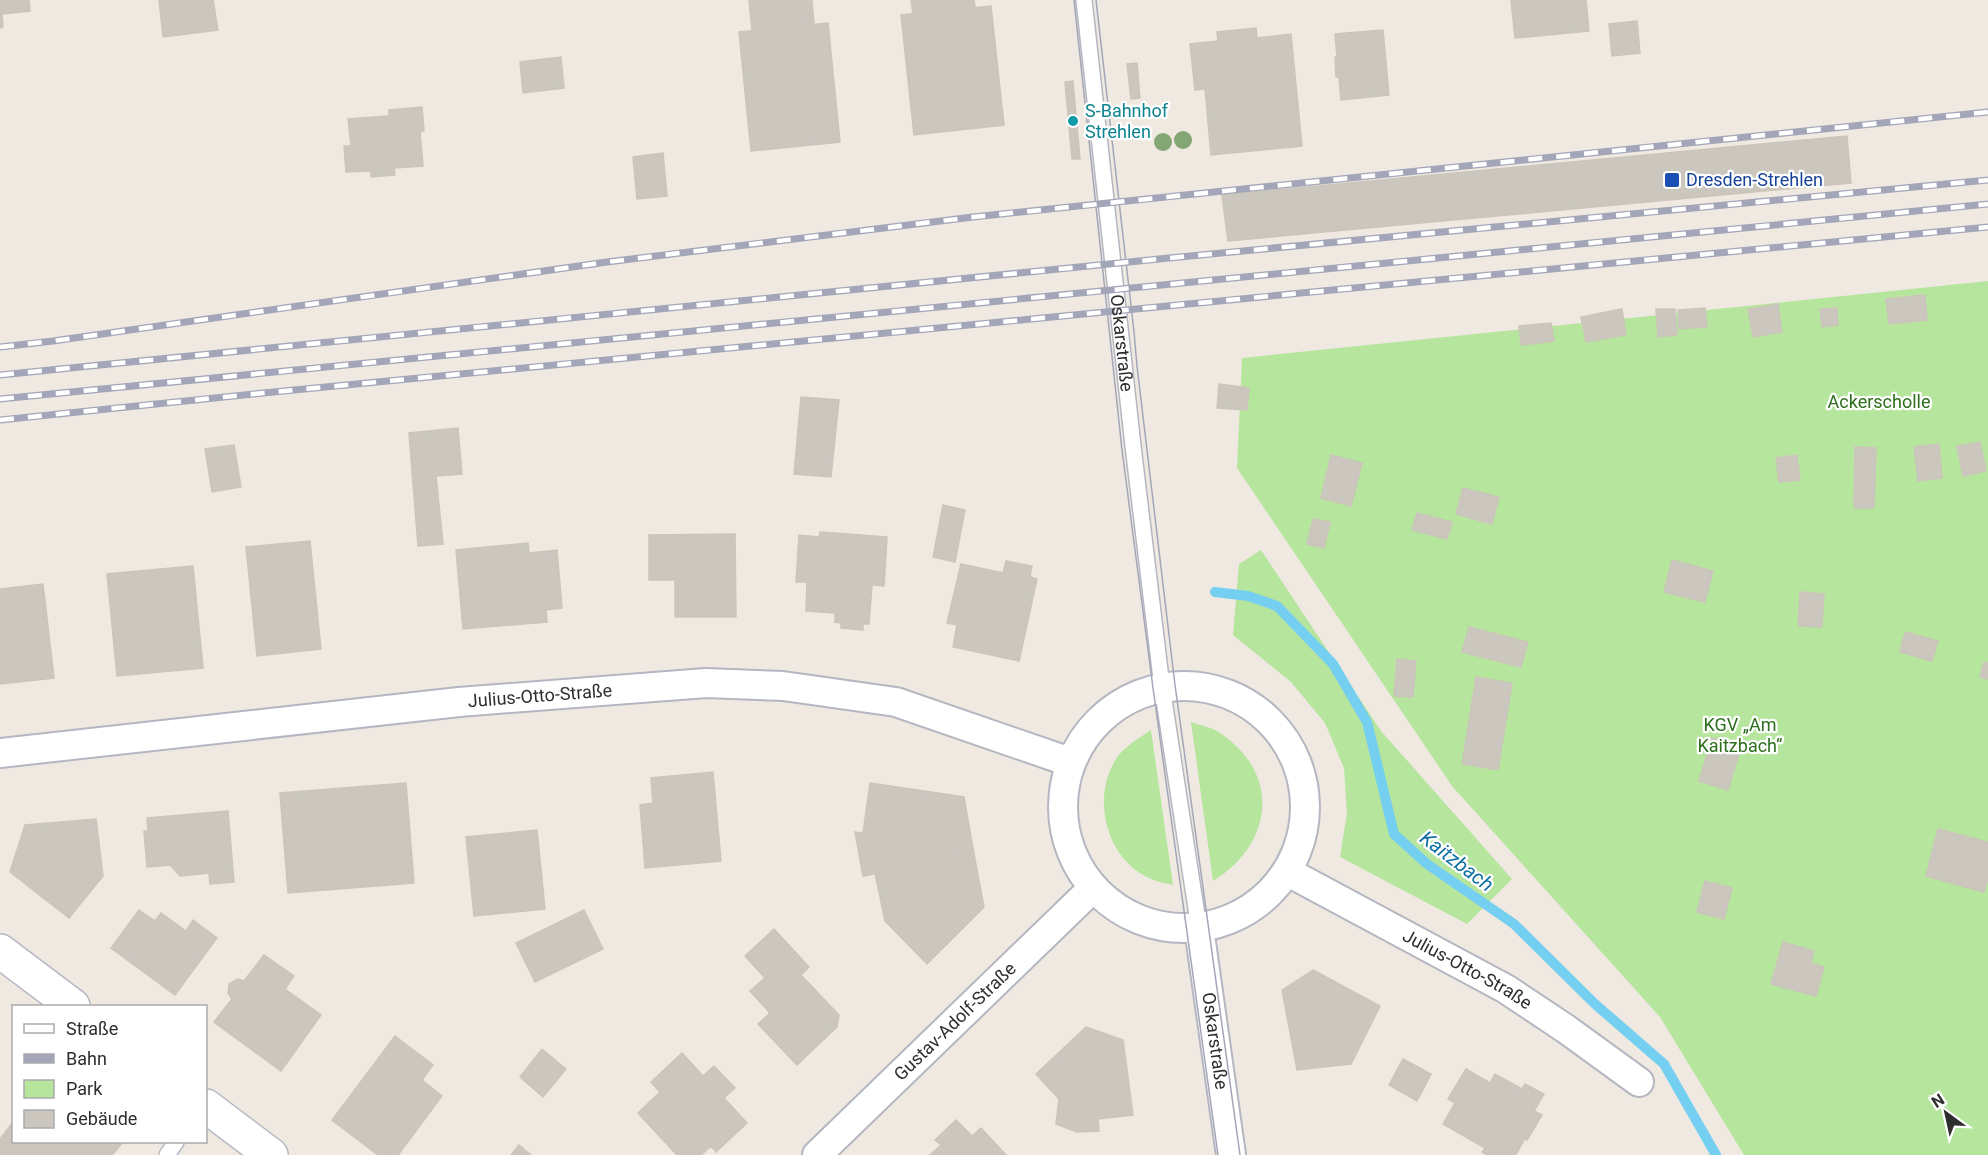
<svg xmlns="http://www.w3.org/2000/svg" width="1988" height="1155" font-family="Roboto,sans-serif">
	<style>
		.green { fill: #b6e59e }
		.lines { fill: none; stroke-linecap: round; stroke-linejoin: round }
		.stream { stroke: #75cff0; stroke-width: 10 }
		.building { fill: #cbc7bf; stroke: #cbc5ba; stroke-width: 1.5 }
		.lane-casing { stroke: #b4b7c1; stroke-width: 18 }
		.street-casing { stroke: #b4b7c1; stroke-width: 32 }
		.secondary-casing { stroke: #b4b7c1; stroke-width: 36 }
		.lane { stroke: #fff; stroke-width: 15 }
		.street { stroke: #fff; stroke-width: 28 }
		.secondary { stroke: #fff; stroke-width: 33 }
		.tram { stroke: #a3a6b8; stroke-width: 1.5 }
		.rail-casing { stroke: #a3a6b8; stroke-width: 7 }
		.rail { stroke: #fff; stroke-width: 4.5; stroke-dasharray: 14; stroke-linecap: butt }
		.tree { fill: #84a574 }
		.culture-dot { fill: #0f9aa8; stroke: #fff; stroke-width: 2 }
		.transit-dot { fill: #1a4fb4; stroke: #fff; stroke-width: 2 }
		.labels { text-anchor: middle; stroke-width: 4.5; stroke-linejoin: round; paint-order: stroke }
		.culture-label { font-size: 18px; fill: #0d838f; stroke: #fff; text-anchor: start }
		.transit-label { font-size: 18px; fill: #164399; stroke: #fff; text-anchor: start }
		.street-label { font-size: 18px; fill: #2e2e2e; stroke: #fff }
		.park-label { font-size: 18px; fill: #2c6e1b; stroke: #fff }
		.water-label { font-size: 20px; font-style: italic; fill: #0d6fa3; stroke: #fff }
	</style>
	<rect width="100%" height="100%" fill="#efe9e1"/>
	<!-- green -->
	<path class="green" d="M1988 281V1155H1744L1660 1017 1452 786 1237 468 1242 358Z
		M1261 550 1381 731 1512 879 1467 924 1340 857 1347 813 1344 768 1325 723 1291 682 1233 635 1239 564Z
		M1191 722C1199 725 1210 727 1217 731 1281 771 1275 843 1213 881Z
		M1151 730 1173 885C1166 883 1158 882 1151 879 1105 859 1090 796 1118 756 1127 745 1139 738 1151 730Z"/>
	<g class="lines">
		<!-- stream -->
		<path class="stream" d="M1215 592 1248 596 1277 606 1333 664 1367 722 1394 834 1427 864 1514 924 1595 1004 1664 1064 1716 1155"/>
	</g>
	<!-- building -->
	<path class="building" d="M0 0H29L30 11 2 14 3 27 0 28Z
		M159 0H213L218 30 163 37Z
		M749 0H812L814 24 752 30Z
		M911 0H974L975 7 913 14Z
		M1511 0H1586L1589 31 1515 38Z
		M991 6 1004 125 914 135 901 15Z
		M1637 21 1640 53 1612 56 1609 24Z
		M828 23 840 142 751 151 739 32Z
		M1256 28 1257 38 1291 34 1302 146 1211 155 1205 89 1195 90 1190 44 1218 41 1217 32Z
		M1383 30 1389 95 1341 100 1339 77H1336L1335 57H1337L1335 34Z
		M561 57 564 88 523 93 520 62Z
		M1137 63 1140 98 1131 99 1127 64Z
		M1073 81 1080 159H1072L1065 82Z
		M422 107 424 131 420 132 423 166 394 168 395 175 371 177V171L346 172 344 146H351L348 119 389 116V110Z
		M1847 136 1851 183 1228 241 1222 195Z
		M663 153 667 196 637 199 633 157Z
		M1925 295 1927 320 1889 324 1886 299Z
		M1778 304 1782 332 1753 337 1748 309Z
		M1705 308 1707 327 1679 329 1678 310Z
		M1837 308 1838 325 1822 327 1820 309Z
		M1622 309 1626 335 1586 342 1581 317Z
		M1656 309H1675L1677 335 1658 337Z
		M1551 323 1554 341 1521 345 1519 326Z
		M1219 384 1249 388 1247 410 1217 408Z
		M801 397 839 400 831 477 794 474Z
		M458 428 462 474 436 476 443 544 418 546 409 433Z
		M1980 442 1986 471 1963 476 1957 446Z
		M1939 444 1942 478 1918 481 1914 447Z
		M234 445 241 487 212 492 205 449Z
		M1855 447 1876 448 1874 508H1854Z
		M1331 455 1362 463 1351 506 1321 498Z
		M1797 455 1800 480 1779 482 1776 458Z
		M1463 488 1499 497 1492 524 1456 514Z
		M943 505 965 510 955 562 933 557Z
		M1417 513 1452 522 1447 539 1412 530Z
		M1313 519 1330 522 1324 548 1307 544Z
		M820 532 887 537 884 586 872 585 869 624H863V630L841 628V623L835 622V613L806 611 807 582H796L799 535 819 537Z
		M735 534 736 617H675V580H649V535Z
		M310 541 321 649 257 656 246 547Z
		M528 543 529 553 557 550 562 608 546 610 547 622 463 629 456 550Z
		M1672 560 1713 571 1705 602 1664 592Z
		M1006 561 1032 566 1030 577 1037 579 1019 661 953 647 957 625 947 623 961 564 1003 573Z
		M193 566 203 668 117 676 107 574Z
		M43 584 54 678 0 684V589Z
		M1800 592 1824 594 1822 627 1798 626Z
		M1469 627 1528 642 1521 667 1462 652Z
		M1905 632 1938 641 1932 661 1900 652Z
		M1397 659 1416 661 1413 697 1394 696Z
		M1984 662 1988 663V679L1980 677Z
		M1476 677 1512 683 1498 770 1462 764Z
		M1712 738 1741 747 1728 790 1699 781Z
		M713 772 721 861 645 868 640 805 653 803 651 778Z
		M406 783 414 883 288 893 280 793Z
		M870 783 964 797 974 854 863 876 855 832 863 833Z
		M228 811 234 882 210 884 209 873 180 876 170 865 147 867 144 831H148L147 818Z
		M96 819 103 876 69 918 10 872 25 825Z
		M1938 829 1988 842V878L1984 892 1926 876Z
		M537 830 545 909 474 916 466 837Z
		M974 854 984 907 927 964 885 921 875 873Z
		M1705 881 1732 888 1724 919 1697 912Z
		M139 910 155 921 161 913 186 931 193 920 217 938 175 995 111 948Z
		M584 910 603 949 535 982 516 943Z
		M774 929 809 967 801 975 839 1015 837 1027 797 1065 758 1024 770 1013 750 991 765 978 745 956Z
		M1783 942 1814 951 1811 963 1824 967 1816 996 1771 984Z
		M264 955 294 976 285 989 321 1015 281 1071 214 1022 232 999 228 993 229 984 238 979 244 981Z
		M1313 970 1380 1006 1351 1064 1297 1070 1282 990Z
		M1086 1027 1123 1040 1133 1115 1098 1119 1099 1131 1077 1132 1056 1124 1059 1099 1036 1074Z
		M395 1036 433 1065 422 1080 442 1096 398 1155H378L332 1120Z
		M542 1049 566 1069 543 1097 520 1077Z
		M682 1053 703 1076 714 1066 735 1088 724 1098 747 1123 716 1152 711 1146 701 1155H677L638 1113 660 1092 651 1082Z
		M1403 1059 1431 1074 1417 1101 1389 1085Z
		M1466 1069 1490 1083 1495 1074 1522 1089 1525 1084 1544 1094 1534 1111 1542 1115 1527 1140 1525 1138 1516 1155H1487L1482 1152 1485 1148 1443 1124 1455 1103 1448 1099Z
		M956 1120 972 1136 981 1128 1006 1155H930L941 1145 935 1140Z
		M14 1121V1142H123L112 1155H0V1139Z
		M519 1145 531 1155H511Z"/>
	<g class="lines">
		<!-- lane casing -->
		<g class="lane-casing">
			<g id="lane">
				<path id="s1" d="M1084 0 1133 446 1162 687 1199 928"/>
				<path d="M167 1155 176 1142"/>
			</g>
		</g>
		<!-- street casing -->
		<g class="street-casing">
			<g id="street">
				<circle cx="1184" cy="807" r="121"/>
				<path id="s2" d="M0 753 459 702 706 683 783 686 896 702 1070 762"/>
				<path id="s3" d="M1288 872 1506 989 1566 1029 1639 1082"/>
				<path id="s4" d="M1199 928 1231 1155"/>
				<path id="s5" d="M817 1155 1093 888"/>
			</g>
		</g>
		<!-- secondary casing -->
		<g class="secondary-casing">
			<path id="secondary" d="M0 951 73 1006
				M206 1106 271 1155"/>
		</g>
		<!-- lane -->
		<use href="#lane" class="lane"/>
		<!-- street -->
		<use href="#street" class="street"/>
		<!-- secondary -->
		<use href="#secondary" class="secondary"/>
		<!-- tram -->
		<path class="tram" d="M1074 0 1122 450 1153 688 1218 1155
			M1096 0 1134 332 1137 366 1175 685 1240 1155"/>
		<!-- rail casing -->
		<g class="rail-casing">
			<path id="rail" d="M0 347 53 341 607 262 973 217 1988 112
				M0 375 1169 258 1988 180
				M0 399 1988 204
				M0 420 263 393 1988 227"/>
		</g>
		<!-- rail -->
		<use href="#rail" class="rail"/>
	</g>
	<!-- trees -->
	<g class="tree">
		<circle cx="1183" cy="140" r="9"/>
		<circle cx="1163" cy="142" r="9"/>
	</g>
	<!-- markers -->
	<circle class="culture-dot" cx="1073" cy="121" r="6"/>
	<rect class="transit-dot" x="1664" y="172" width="16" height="16" rx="3"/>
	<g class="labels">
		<!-- culture labels -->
		<g class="culture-label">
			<text x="1085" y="117">S-Bahnhof<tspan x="1085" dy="21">Strehlen</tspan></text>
		</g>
		<!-- transit labels -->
		<g class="transit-label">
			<text x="1686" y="186">Dresden-Strehlen</text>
		</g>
		<!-- street labels -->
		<g class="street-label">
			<text dy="6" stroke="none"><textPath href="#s1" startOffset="345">Oskarstraße</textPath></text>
			<text dy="6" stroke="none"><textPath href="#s2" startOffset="543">Julius-Otto-Straße</textPath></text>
			<text dy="6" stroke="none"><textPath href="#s3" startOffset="204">Julius-Otto-Straße</textPath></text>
			<text dy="6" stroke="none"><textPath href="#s5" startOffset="192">Gustav-Adolf-Straße</textPath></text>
			<text dy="6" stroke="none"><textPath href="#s4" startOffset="114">Oskarstraße</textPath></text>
		</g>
		<!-- park labels -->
		<g class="park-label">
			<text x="1879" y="408">Ackerscholle</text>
			<text x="1740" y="731">KGV „Am<tspan x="1740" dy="21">Kaitzbach“</tspan></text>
		</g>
		<!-- water labels -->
		<g class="water-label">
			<text transform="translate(1457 861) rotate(37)" y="7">Kaitzbach</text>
		</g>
	</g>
	<!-- legend -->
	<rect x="12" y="1005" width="195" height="138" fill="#ffffff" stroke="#ababab" stroke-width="1.5"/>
	<rect x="24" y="1024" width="30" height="9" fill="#ffffff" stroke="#ababab" stroke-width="1.5"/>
	<text x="66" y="1035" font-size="18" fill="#2e2e2e">Straße</text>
	<rect x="24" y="1054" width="30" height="9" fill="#a3a6b8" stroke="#ababab" stroke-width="1.5"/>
	<text x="66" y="1065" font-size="18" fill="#2e2e2e">Bahn</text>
	<rect x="24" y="1080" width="30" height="18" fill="#b6e59e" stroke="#ababab" stroke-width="1.5"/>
	<text x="66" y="1095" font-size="18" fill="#2e2e2e">Park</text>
	<rect x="24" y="1110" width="30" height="18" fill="#cbc7bf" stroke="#ababab" stroke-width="1.5"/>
	<text x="66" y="1125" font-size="18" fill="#2e2e2e">Gebäude</text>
	<!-- north arrow -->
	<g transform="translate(1946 1113) rotate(327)" stroke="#ffffff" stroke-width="4.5" paint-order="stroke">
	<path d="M0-4.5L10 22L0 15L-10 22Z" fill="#2e2e2e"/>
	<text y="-9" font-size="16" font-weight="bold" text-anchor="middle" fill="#2e2e2e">N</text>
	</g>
</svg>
